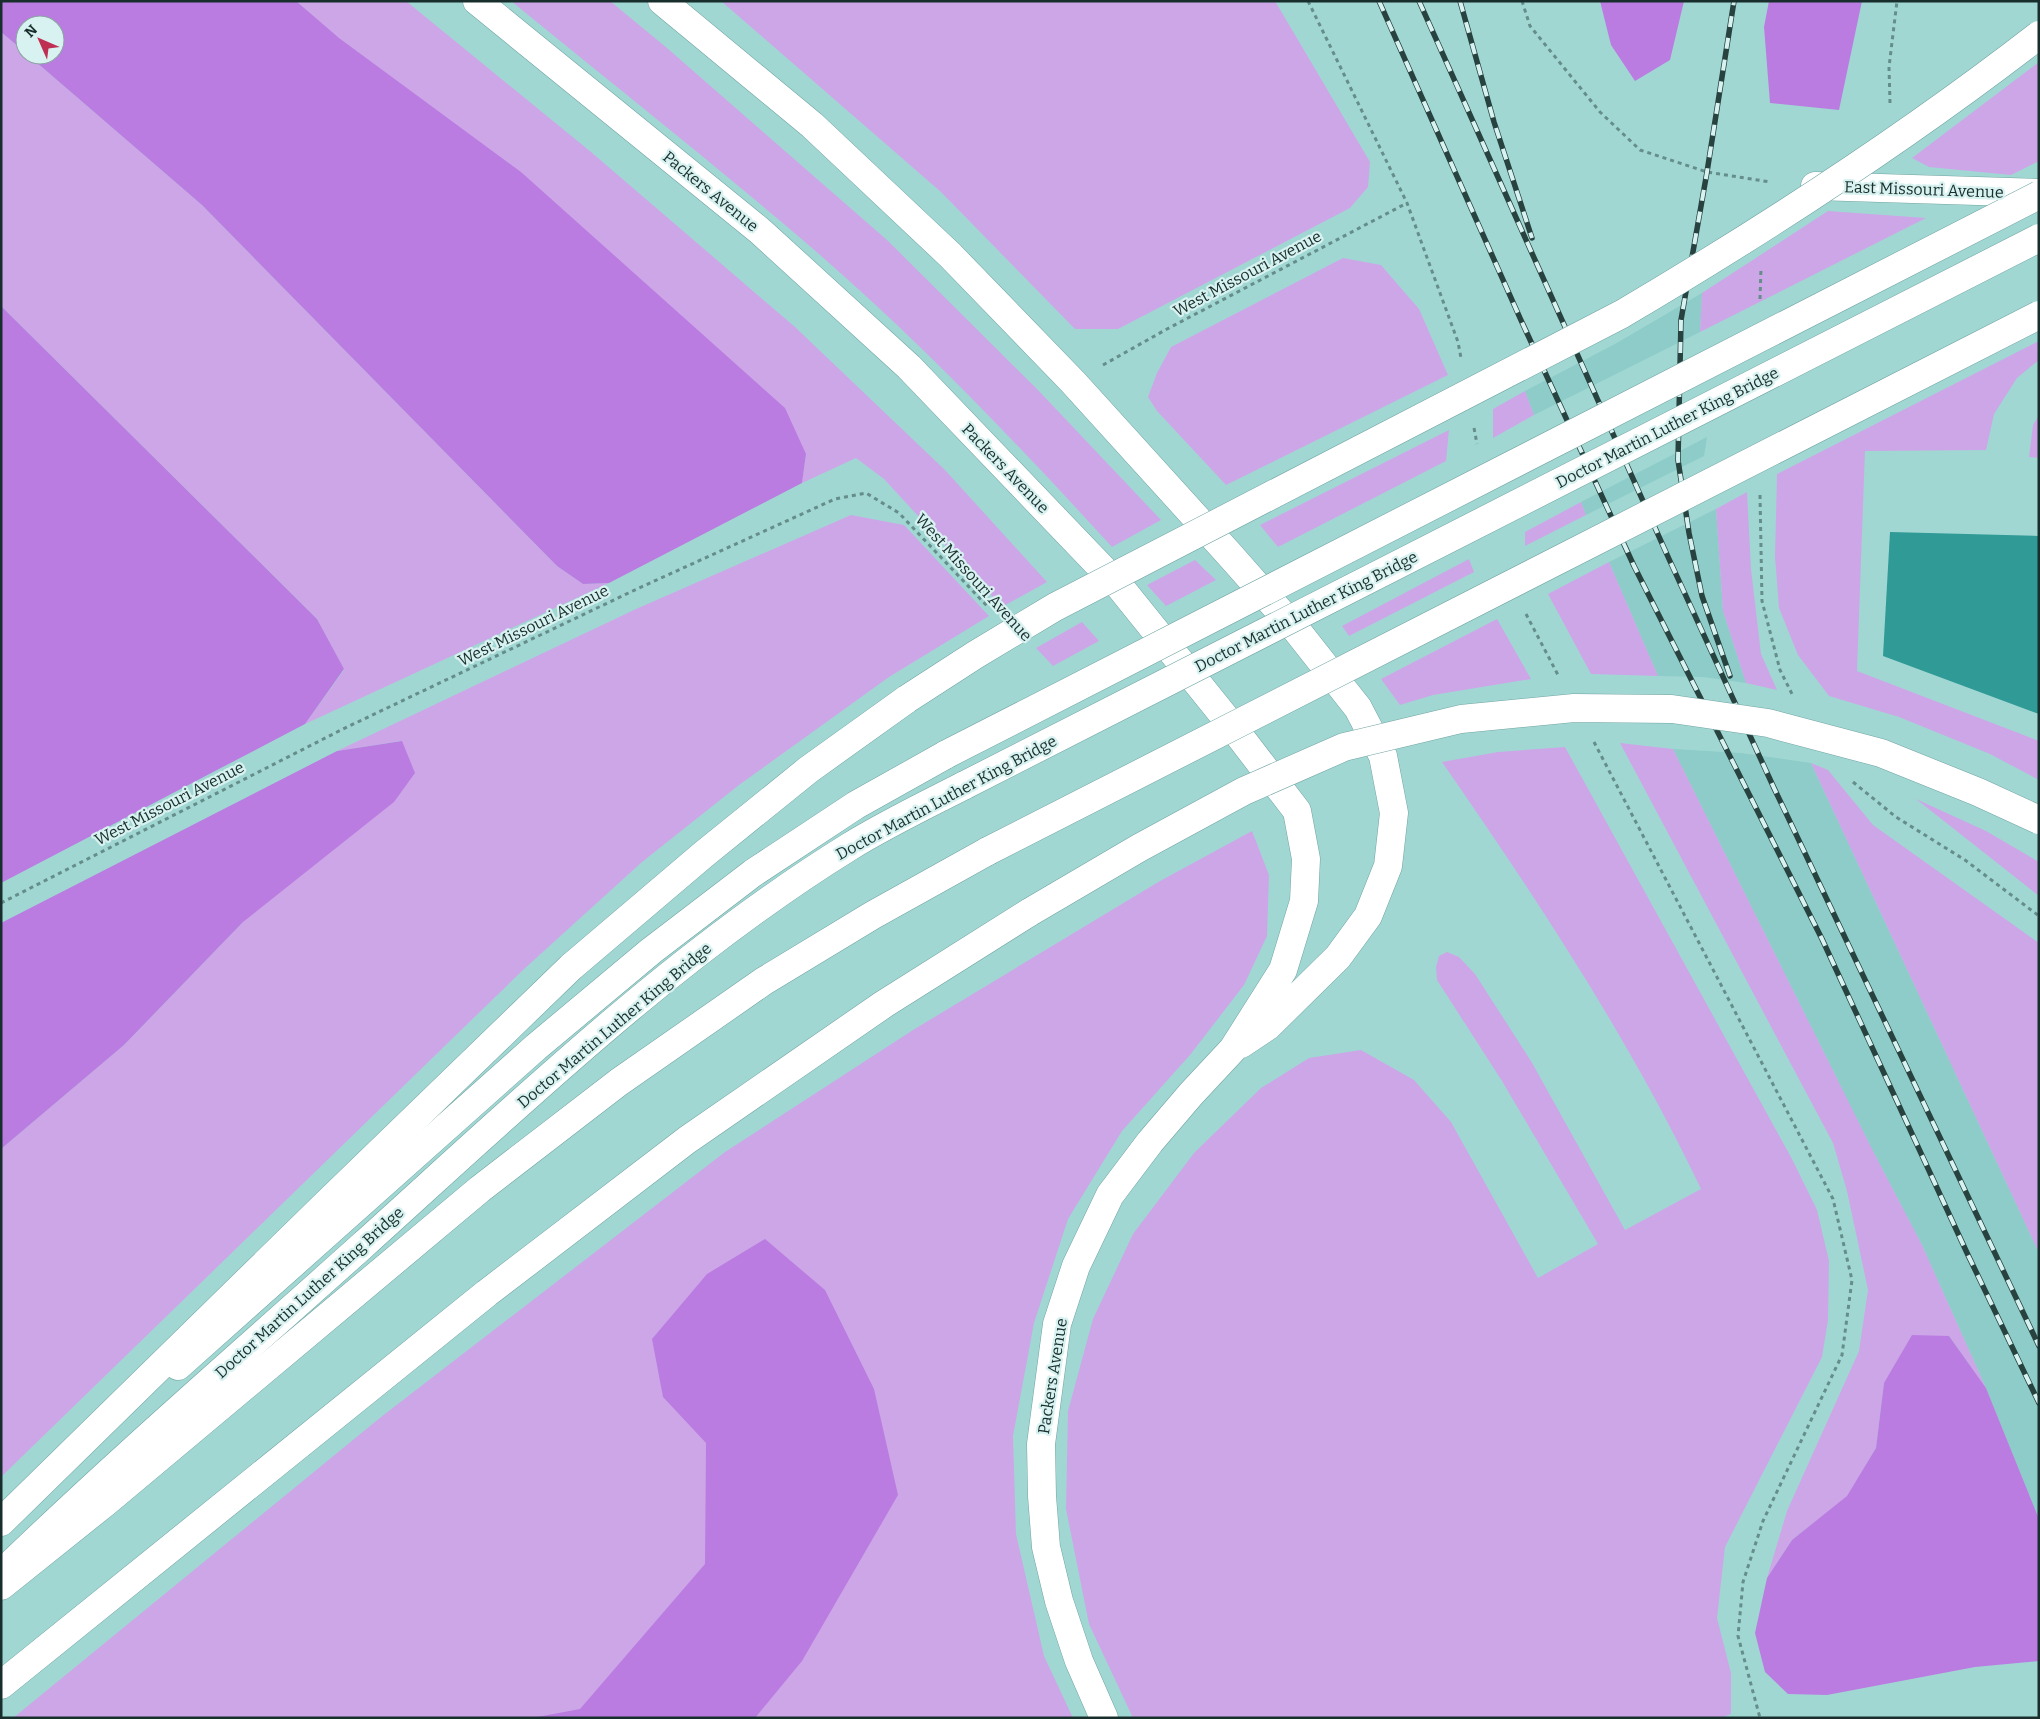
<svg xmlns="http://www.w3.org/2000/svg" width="2040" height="1719" font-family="Bitter,serif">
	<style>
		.built { fill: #8dccc8 }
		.green { fill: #cda6e8 }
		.forest { fill: #ba7ce1 }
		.water { fill: #309a96 }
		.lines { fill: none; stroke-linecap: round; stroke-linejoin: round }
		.street-casing { stroke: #71a5a2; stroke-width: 29 }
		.secondary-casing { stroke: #71a5a2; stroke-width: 29 }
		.primary-casing { stroke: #71a5a2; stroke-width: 29 }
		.highway-casing { stroke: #71a5a2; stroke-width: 29 }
		.path { stroke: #658d8a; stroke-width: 3; stroke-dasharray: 4 4; stroke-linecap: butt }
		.street { stroke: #fff; stroke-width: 28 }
		.secondary { stroke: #fff; stroke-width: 28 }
		.primary { stroke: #fff; stroke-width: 28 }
		.highway { stroke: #fff; stroke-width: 28 }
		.rail-casing { stroke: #28423f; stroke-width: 5.5 }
		.rail { stroke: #d7f2f0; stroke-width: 4; stroke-dasharray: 11; stroke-linecap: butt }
		.primary-bridge-casing { stroke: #71a5a2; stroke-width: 29; stroke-linecap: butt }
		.highway-bridge-casing { stroke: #71a5a2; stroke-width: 29; stroke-linecap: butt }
		.primary-bridge { stroke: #fff; stroke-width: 28 }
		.highway-bridge { stroke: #fff; stroke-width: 28 }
		.labels { text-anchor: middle; stroke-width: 4.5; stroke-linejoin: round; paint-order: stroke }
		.street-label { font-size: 16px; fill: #182e2c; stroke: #d7f2f0 }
	</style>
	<rect width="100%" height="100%" fill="#a1d7d3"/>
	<!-- built -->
	<path class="built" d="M1702 293 1700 332 1534 415 1525 391 1615 344Z
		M1707 437 1704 456 1586 515 1581 502Z
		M1716 509 1723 611 1746 683 1703 677 1658 676 1609 562Z
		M1673 749 1741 753 1811 763 2039 1253V1519L1986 1388 1922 1245 1874 1153Z"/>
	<!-- green -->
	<path class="green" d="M296 1H406L591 152 795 327 945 470 1047 582 1002 607 884 479 856 458 802 483 806 454Z
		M511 1H610L667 48 887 240 1037 389 1161 520 1112 547C1015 441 915 336 805 242 709 160 609 81 511 1Z
		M721 1H1275L1370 162 1368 187 1350 208 1118 329H1075L941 192Z
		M1 32 25 52V55H28L202 205 557 566 583 584 609 583 305 724 344 670 317 619 1 306Z
		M2039 62V161L2011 175 1929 167 1912 158Z
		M1828 211 1926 218 1700 332 1702 293Z
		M1343 258 1381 265 1419 309 1448 375 1226 485 1157 411 1148 397 1157 373 1171 347Z
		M2039 341V360L2017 378 1994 414 1986 450 1865 451 1857 671 2039 741V780L1990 754 1899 717 1829 696 1798 655 1779 608 1775 557 1777 474Z
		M1525 391 1534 415 1493 438V409Z
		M2039 415V458L2029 457 2033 425Z
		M1449 430 1446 461 1278 547 1260 525Z
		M1747 492 1751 569 1761 654 1777 690 1746 683 1723 611 1716 509Z
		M1581 502 1586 515 1525 546V532Z
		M851 515 904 525 989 616 889 677 739 785 642 862 523 970 1 1477V1149L124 1045 243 922 401 741 337 751 636 609Z
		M1469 559 1474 572 1349 636 1342 626Z
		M1195 560 1216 580 1166 606 1147 585Z
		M1609 562 1658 676 1591 674 1548 594Z
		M1497 619 1531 679 1433 695 1400 705 1381 679Z
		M1082 622 1099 641 1053 666 1036 648Z
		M1620 743 1673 749 1874 1153 1922 1245 1986 1388 1949 1336 1884 1383 1876 1448 1847 1497 1792 1540 1767 1578 1787 1511 1859 1351 1868 1290 1847 1191 1833 1143Z
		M1565 747 1792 1159 1817 1210 1829 1261 1828 1320 1822 1357 1725 1547 1717 1618 1731 1673V1714L1721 1718H1133L1089 1624 1066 1509 1068 1411 1093 1319 1133 1234 1194 1153 1261 1088 1309 1058 1361 1050 1414 1080 1451 1122 1538 1278 1598 1244 1502 1081 1437 980 1436 967 1439 956 1447 952 1459 957 1475 974 1531 1061 1625 1230 1701 1189C1629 1038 1537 899 1442 762L1498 752Z
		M1811 763 1828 770 1873 825 2039 943V1253Z
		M1916 799 1986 831 2039 862V896Z
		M1252 831 1269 875 1267 936 1244 985 1190 1055 1122 1131 1068 1219 1034 1323 1013 1436 1016 1534 1044 1656 1073 1718H13L381 1417 725 1152 913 1030 1160 881Z"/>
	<!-- forest -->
	<path class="forest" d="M1 1H296L339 38 521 172 785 408 806 454 802 483 609 583 583 584 557 566 202 205 28 55H55V25H25V52L1 32Z
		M1600 1H1684L1670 60 1635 81 1611 45Z
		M1769 1H1862L1839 110 1770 103 1764 27Z
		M1 306 317 619 344 669 305 724 1 883Z
		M402 741 415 773 394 802 243 922 124 1045 1 1149V923L337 751Z
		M765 1239 825 1290 874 1389 898 1495 802 1661 755 1718H532L580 1709 705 1564 706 1443 663 1397 652 1339 707 1274Z
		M1912 1335 1949 1336 1986 1388 2039 1519V1661L1975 1667 1827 1695 1788 1694 1765 1672 1755 1633 1767 1578 1792 1540 1847 1496 1876 1448 1884 1383Z"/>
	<!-- water -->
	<path class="water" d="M1890 532 2039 536V714L1883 656Z"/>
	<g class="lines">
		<!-- street casing -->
		<g class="street-casing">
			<path id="street" d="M1815 186 2039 193"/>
		</g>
		<!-- secondary casing -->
		<g class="secondary-casing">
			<path id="secondary" d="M477 1 760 231 909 367 1120 587 1228 721 1297 811 1306 859 1304 901 1283 970 1233 1049 1191 1094 1150 1142 1110 1195 1076 1266 1057 1324 1041 1444 1042 1496 1046 1547 1059 1601 1079 1661 1104 1718
				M662 1 812 125 950 255 1073 382 1229 554 1298 632 1358 708 1383 756 1394 813 1388 866 1368 916 1338 957 1268 1026 1241 1044"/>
		</g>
		<!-- primary casing -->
		<g class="primary-casing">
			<path id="primary" d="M178 1366 536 1047 651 951 753 873 856 805 947 754
				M8 1567C123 1456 244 1352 363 1245 516 1107 673 956 849 847 886 824 926 805 965 785"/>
		</g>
		<!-- highway casing -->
		<g class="highway-casing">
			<path id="highway" d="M1 1522 327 1203 571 967 704 854 808 770 907 699
				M1 1586 106 1502 480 1189 619 1082 764 981 873 915 988 851
				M1 1685 487 1293 687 1140 884 1004 1030 912"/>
		</g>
		<!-- path -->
		<path class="path" d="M1308 1 1407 203 1458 342 1461 358
			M1522 1 1530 26 1600 112 1640 150 1707 172 1770 182
			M1890 103 1889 67 1897 1
			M1760 299 1761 268
			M1103 365 1167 329 1407 203
			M1474 428 1477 444
			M1760 495 1762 601 1780 670 1792 694
			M1526 614 1558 675
			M1594 742 1833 1199 1852 1280 1842 1355 1763 1521 1743 1582 1738 1636 1760 1718
			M1853 782 1896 817 1965 860 2039 916
			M1 903 343 729 639 588 835 499 866 493 899 513 988 607"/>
		<!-- street -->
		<use href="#street" class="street"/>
		<!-- secondary -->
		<use href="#secondary" class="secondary"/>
		<!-- primary -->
		<use href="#primary" class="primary"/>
		<!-- highway -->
		<use href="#highway" class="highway"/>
		<!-- rail casing -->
		<g class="rail-casing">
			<path id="rail" d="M1379 1 1520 318 1634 566 1822 939 1968 1255 2039 1403
				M1419 1 1669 559 1774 788 2039 1346
				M1460 1 1494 122 1532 238
				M1730 676 1702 596 1689 533 1678 460 1681 320 1707 172 1734 1"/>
		</g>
		<!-- rail -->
		<use href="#rail" class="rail"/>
		<!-- primary-bridge casing -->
		<g class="primary-bridge-casing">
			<path id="primary-bridge" d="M947 754 2039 195
				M965 785 2039 238"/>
		</g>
		<!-- highway-bridge casing -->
		<g class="highway-bridge-casing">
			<path id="highway-bridge" d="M907 699 975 655 1055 607 1622 314C1766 229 1906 138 2039 35
				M988 851 2039 315
				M1030 912 1139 848 1244 791 1344 747 1461 719 1574 708 1672 709 1768 723 1881 753 1978 792 2039 820"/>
		</g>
		<!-- primary-bridge -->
		<use href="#primary-bridge" class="primary-bridge"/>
		<!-- highway-bridge -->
		<use href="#highway-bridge" class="highway-bridge"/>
	</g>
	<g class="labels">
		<!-- street labels -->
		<g class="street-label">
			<text transform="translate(1924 189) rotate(2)" y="6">East Missouri Avenue</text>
			<text transform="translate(711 191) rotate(39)" y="6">Packers Avenue</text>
			<text transform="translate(1247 273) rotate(-28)" y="6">West Missouri Avenue</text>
			<text transform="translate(1667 427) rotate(-27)" y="6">Doctor Martin Luther King Bridge</text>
			<text transform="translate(1006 468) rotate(46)" y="6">Packers Avenue</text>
			<text transform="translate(974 577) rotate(48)" y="6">West Missouri Avenue</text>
			<text transform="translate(1306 611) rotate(-27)" y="6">Doctor Martin Luther King Bridge</text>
			<text transform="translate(533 625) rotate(-26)" y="6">West Missouri Avenue</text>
			<text transform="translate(946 797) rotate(-28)" y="6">Doctor Martin Luther King Bridge</text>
			<text transform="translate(169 803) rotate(-27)" y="6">West Missouri Avenue</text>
			<text transform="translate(614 1025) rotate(-40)" y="6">Doctor Martin Luther King Bridge</text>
			<text transform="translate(309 1292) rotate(-42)" y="6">Doctor Martin Luther King Bridge</text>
			<text transform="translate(1052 1376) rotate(-81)" y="6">Packers Avenue</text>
		</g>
	</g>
	<!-- border -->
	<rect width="2040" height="1719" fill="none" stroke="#182e2c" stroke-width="5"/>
	<!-- north arrow -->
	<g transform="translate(40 40) rotate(315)"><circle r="24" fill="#d7f2f0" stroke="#8ba4a2"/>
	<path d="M0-4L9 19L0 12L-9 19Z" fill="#bf2f54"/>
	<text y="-8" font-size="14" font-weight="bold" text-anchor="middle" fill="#182e2c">N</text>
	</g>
</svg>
